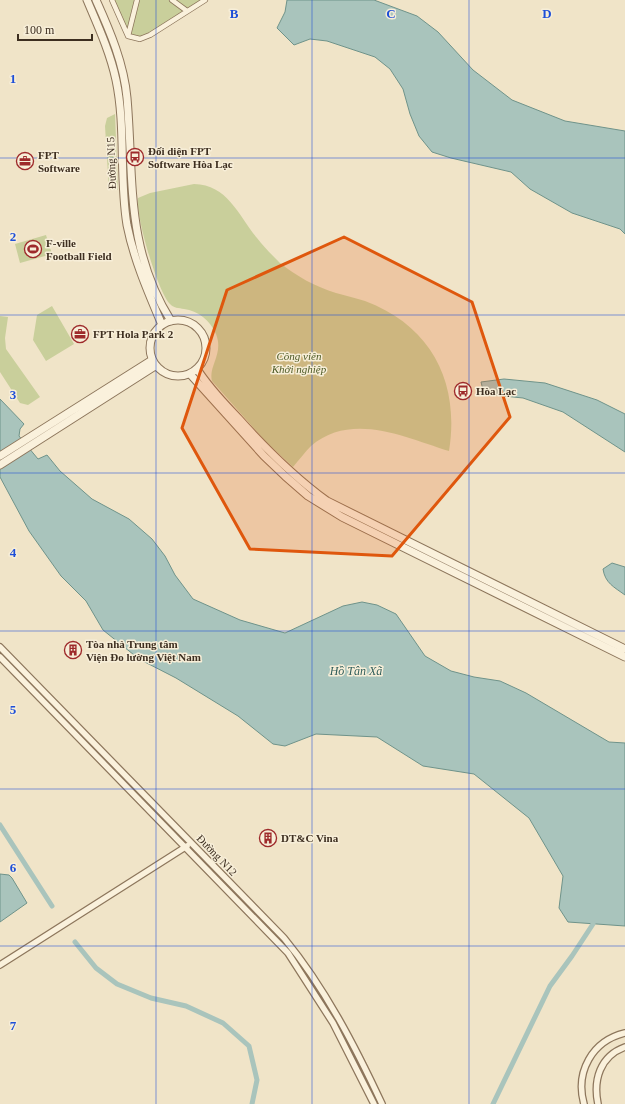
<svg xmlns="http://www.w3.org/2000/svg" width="625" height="1104" font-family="Georgia,serif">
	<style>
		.green { fill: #c9cf9b }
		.water { fill: #a9c4bc; stroke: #6f938a }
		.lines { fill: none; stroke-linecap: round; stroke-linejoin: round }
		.canal { stroke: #a9c4bc; stroke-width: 5 }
		.pedestrian-casing { stroke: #8d765c; stroke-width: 6 }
		.minor-casing { stroke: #8d765c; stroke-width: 8 }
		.tertiary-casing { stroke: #8d765c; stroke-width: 9 }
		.pedestrian { stroke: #faf1dc; stroke-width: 4.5 }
		.minor { stroke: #faf1dc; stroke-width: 5.5 }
		.tertiary { stroke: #faf1dc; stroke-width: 7 }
		.marked { fill: #df570d; fill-opacity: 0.2; stroke: #df570d; stroke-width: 3; stroke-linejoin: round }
		.grid { fill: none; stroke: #1d4ed8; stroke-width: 1; stroke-opacity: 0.55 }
		.labels { text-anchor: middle; stroke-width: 3; stroke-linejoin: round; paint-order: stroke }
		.poi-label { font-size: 11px; font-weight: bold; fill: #3d2e20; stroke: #f7eed8; text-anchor: start }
		.street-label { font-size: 11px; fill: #3d2e20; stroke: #f7eed8 }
		.park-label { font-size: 11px; font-style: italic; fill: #4d5a26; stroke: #f7eed8 }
		.water-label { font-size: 12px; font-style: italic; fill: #2f5d5a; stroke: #f7eed8 }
		.grid-label { font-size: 13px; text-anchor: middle; font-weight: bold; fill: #1d4ed8; stroke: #f7eed8; stroke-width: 3; stroke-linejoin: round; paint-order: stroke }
	</style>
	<rect width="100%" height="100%" fill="#f0e4c8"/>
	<!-- green -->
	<path class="green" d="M114 0H201L148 34 140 37 129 35Z
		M115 114 118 190H109L105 126 107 118Z
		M194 184C228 185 238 215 257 238 264 247 272 255 280 263 296 276 316 287 336 293 346 296 356 298 365 301 432 326 460 383 449 451 406 438 352 411 311 446 305 452 299 460 293 467L265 441 212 381C208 366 224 354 216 334 210 320 198 311 184 309 179 308 173 308 170 304 158 293 135 214 138 198L150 193Z
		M46 235 52 254 20 263 15 244Z
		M52 306 74 344 46 361 33 340 37 315Z
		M0 316 8 317 5 338 6 349 40 397 28 405 20 403 0 372Z"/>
	<!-- water -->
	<path class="water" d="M287 0H374L417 16 438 32 473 70 512 100 565 121 625 131V234L620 229 572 213 530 189 511 172 451 158 432 152 419 136 410 114 403 89 390 69 375 57 327 41 310 39 294 45 277 28 285 12Z
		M504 379 545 383 597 400 625 414V452L563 412 523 398 484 394 481 382Z
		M0 399 24 424 20 429 19 436 38 459 47 455 60 471 92 499 129 519 152 539 165 556 175 575 193 599 240 620 285 633 343 606 362 602 377 605 396 614 425 656 451 671 474 677 500 681 526 693 609 742 625 743V926L568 922 559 908 563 876 529 818 474 774 423 766 377 737 316 734 285 746 273 744 238 716 176 678 139 659 103 630 86 601 61 576 29 531 0 477Z
		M612 563 625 567V595C614 587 605 583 603 569Z
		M0 874 9 875 12 878 27 903 0 922Z"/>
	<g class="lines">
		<!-- canal -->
		<path class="canal" d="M0 825 52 906
			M75 942 96 968 117 984 151 998 186 1006 223 1023 249 1046 257 1080 252 1104
			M493 1104 550 986 572 956 593 924"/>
		<!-- pedestrian casing -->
		<g class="pedestrian-casing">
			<path id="pedestrian" d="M112 0 128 36 140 39 150 35 205 0
				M172 0 187 11
				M128 36 137 0"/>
		</g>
		<!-- minor casing -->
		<g class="minor-casing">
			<path id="minor" d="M0 647 284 938C325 988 355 1046 382 1104
				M0 657 288 953 333 1023 374 1104
				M0 965 187 846
				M584 1104C575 1072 592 1041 625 1033
				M598 1104C593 1080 600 1056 625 1047"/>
		</g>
		<!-- tertiary casing -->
		<g class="tertiary-casing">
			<path id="tertiary" d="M87 0C98 26 110 52 116 80 126 127 119 177 127 225 134 260 148 292 162 325
				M96 0C110 31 124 64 127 98 134 179 125 248 171 321
				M150 348a28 28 0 1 1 56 0a28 28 0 1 1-56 0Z
				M197 369C209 388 224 403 239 419 266 449 294 477 327 501L625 649
				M190 374 264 456 285 476 308 496 342 517 625 657
				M0 456 152 360
				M0 465 155 366"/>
		</g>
		<!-- pedestrian -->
		<use href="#pedestrian" class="pedestrian"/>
		<!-- minor -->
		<use href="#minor" class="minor"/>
		<!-- tertiary -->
		<use href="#tertiary" class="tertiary"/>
	</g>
	<!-- marked area -->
	<path class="marked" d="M344 237 472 302 510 417 392 556 250 549 182 428 227 290Z"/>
	<!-- grid -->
	<path class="grid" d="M156 0V1104M312 0V1104M469 0V1104M0 158H625M0 315H625M0 473H625M0 631H625M0 789H625M0 946H625"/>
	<!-- icons -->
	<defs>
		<g id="bus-ring" transform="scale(0.9)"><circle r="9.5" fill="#f7eed8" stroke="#9e2a2b" stroke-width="1.5"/><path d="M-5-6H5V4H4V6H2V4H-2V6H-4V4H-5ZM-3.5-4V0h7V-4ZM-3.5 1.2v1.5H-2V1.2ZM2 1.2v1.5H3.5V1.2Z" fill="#9e2a2b"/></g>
		<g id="office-ring" transform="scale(0.9)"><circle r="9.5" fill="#f7eed8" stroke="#9e2a2b" stroke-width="1.5"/><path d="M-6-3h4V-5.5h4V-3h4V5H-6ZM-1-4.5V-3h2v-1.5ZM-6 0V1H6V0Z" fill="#9e2a2b"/></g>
		<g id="stadium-ring" transform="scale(0.9)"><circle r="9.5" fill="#f7eed8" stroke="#9e2a2b" stroke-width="1.5"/><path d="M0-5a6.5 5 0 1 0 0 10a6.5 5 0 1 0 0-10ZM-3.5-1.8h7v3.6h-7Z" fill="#9e2a2b"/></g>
		<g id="building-ring" transform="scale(0.9)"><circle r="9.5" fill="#f7eed8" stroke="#9e2a2b" stroke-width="1.5"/><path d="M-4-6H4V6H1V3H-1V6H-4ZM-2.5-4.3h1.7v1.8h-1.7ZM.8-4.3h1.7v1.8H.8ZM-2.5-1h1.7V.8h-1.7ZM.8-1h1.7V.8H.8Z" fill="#9e2a2b"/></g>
	</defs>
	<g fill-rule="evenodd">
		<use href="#bus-ring" x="135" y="157"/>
		<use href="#office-ring" x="25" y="161"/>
		<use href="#stadium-ring" x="33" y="249"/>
		<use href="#office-ring" x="80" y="334"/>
		<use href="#bus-ring" x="463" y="391"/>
		<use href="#building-ring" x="73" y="650"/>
		<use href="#building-ring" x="268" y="838"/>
	</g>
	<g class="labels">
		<!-- poi labels -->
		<g class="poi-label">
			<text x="148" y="155">Đối diện FPT<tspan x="148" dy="13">Software Hòa Lạc</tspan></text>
			<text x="38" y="159">FPT<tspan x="38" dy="13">Software</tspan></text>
			<text x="46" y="247">F-ville<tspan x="46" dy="13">Football Field</tspan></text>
			<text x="93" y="338">FPT Hola Park 2</text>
			<text x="476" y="395">Hòa Lạc</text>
			<text x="86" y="648">Tòa nhà Trung tâm<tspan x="86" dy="13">Viện Đo lường Việt Nam</tspan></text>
			<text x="281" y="842">DT&amp;C Vina</text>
		</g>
		<!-- street labels -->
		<g class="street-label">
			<text transform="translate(111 163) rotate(-92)" y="4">Đường N15</text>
			<text transform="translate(217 855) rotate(46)" y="4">Đường N12</text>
		</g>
		<!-- park labels -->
		<g class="park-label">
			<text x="299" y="360">Công viên<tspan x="299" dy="13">Khởi nghiệp</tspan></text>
		</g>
		<!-- water labels -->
		<g class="water-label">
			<text x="356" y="675">Hồ Tân Xã</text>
		</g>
	</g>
	<g class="grid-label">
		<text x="234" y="18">B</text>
		<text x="391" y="18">C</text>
		<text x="547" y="18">D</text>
		<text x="13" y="83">1</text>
		<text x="13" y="241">2</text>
		<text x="13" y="399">3</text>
		<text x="13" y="557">4</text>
		<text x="13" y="714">5</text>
		<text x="13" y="872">6</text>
		<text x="13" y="1030">7</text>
	</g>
	<!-- scale -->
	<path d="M18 34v6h74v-6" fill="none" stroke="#3d2e20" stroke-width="2"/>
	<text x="24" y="34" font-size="12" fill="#3d2e20" stroke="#f7eed8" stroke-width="3" paint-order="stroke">100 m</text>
</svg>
